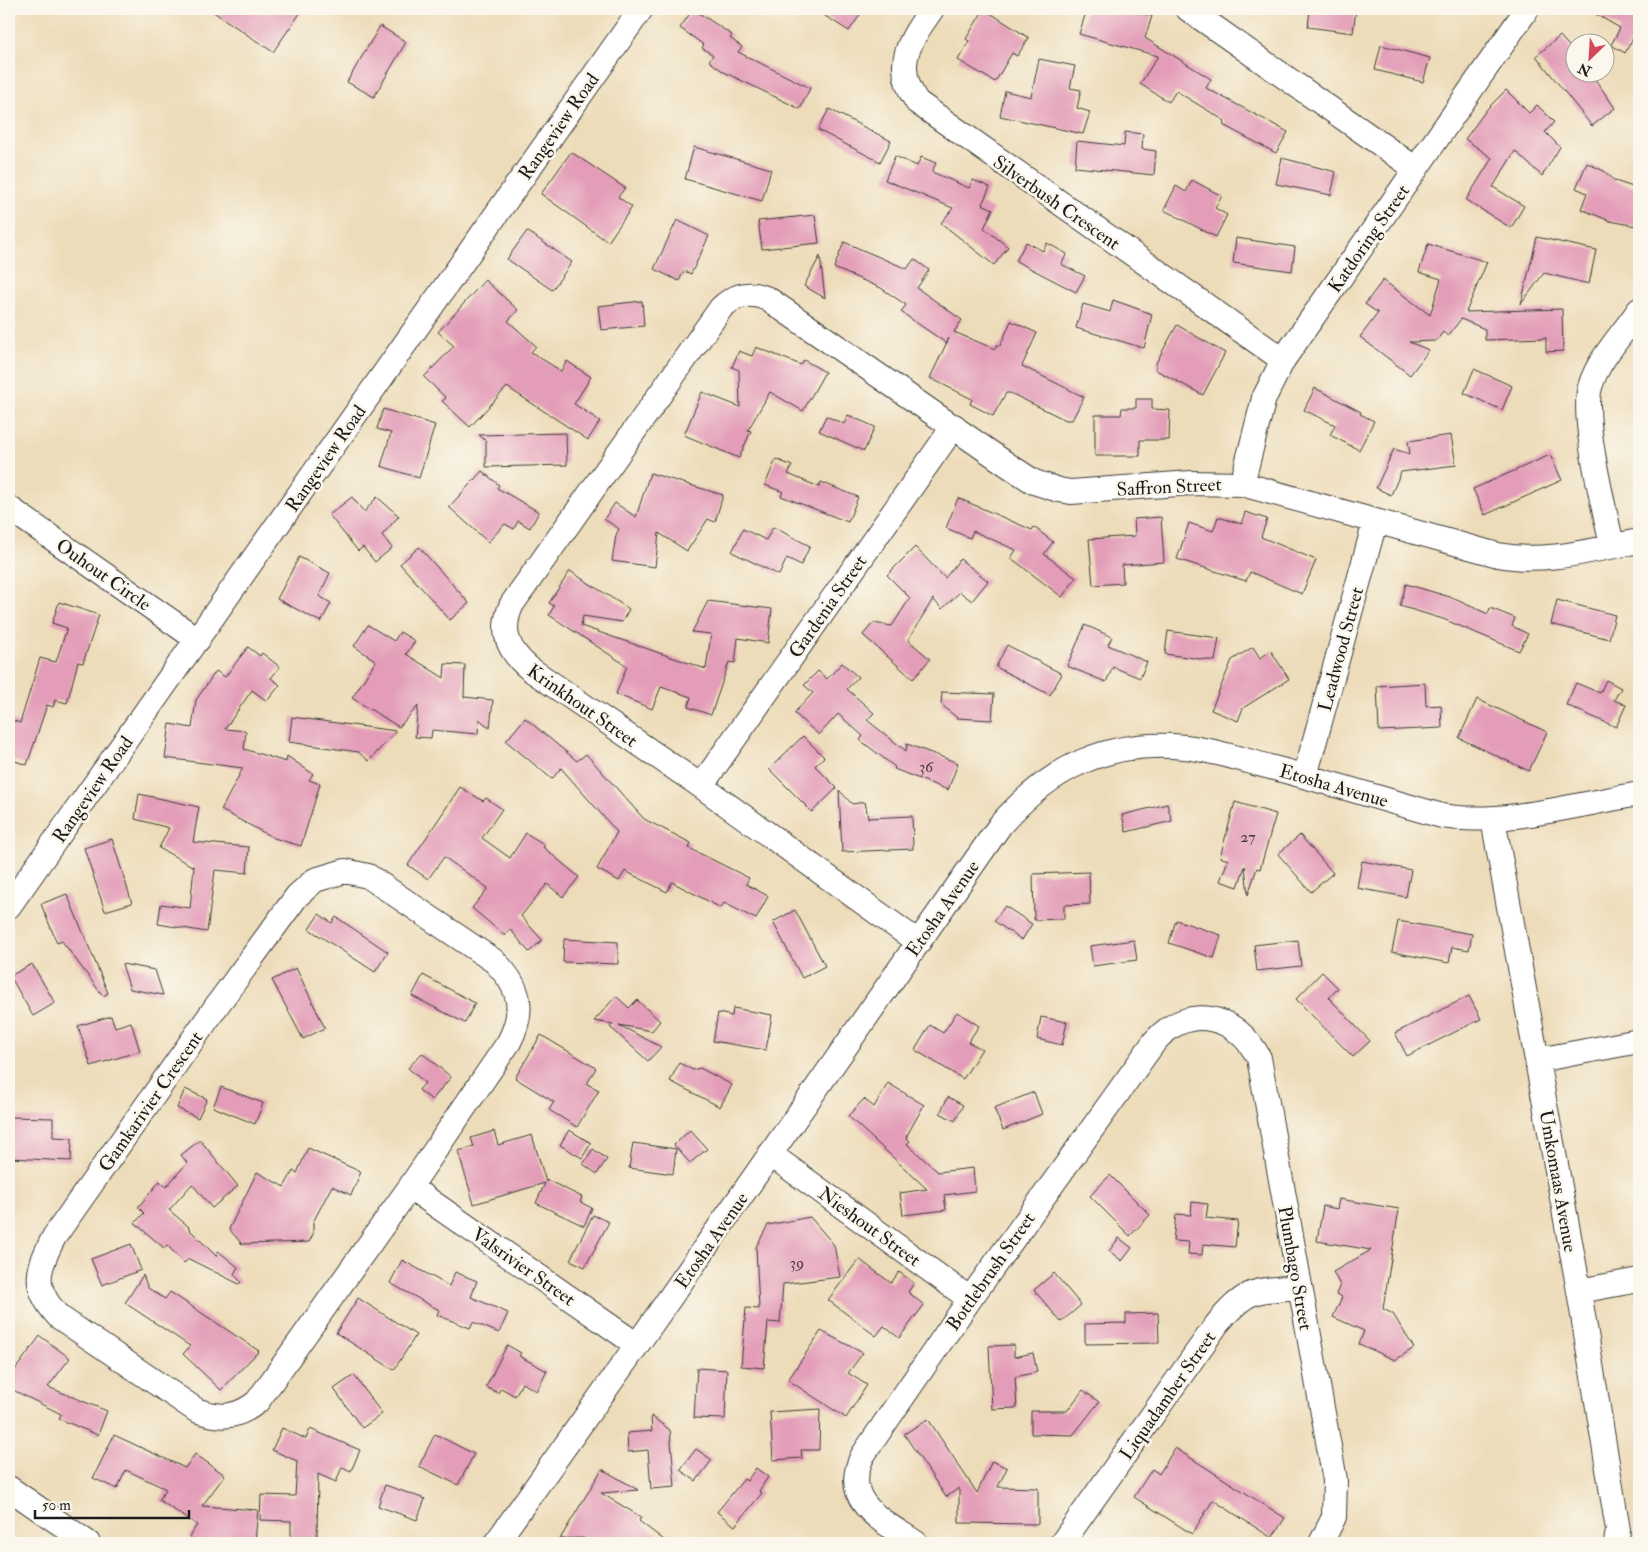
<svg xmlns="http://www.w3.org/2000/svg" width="1648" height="1552" font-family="'IM FELL Double Pica',serif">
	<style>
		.building { fill: #e39db8 }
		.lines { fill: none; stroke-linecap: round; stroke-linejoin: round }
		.street-casing { stroke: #3b3934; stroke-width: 26 }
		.street { stroke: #fff; stroke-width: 24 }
		.labels { text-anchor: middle; stroke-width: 5; stroke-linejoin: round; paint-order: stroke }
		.number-label { font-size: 16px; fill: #4e3c43 }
		.street-label { font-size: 19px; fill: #1c1c1c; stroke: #fbf7ec }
	</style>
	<rect width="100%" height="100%" fill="#fbf7ec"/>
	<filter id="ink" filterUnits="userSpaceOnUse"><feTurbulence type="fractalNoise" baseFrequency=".02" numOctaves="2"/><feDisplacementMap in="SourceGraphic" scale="10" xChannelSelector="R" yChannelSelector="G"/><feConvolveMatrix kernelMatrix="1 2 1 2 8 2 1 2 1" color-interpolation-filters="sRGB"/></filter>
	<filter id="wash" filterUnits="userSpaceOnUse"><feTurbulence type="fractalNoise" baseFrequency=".0096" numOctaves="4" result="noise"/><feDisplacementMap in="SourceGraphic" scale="20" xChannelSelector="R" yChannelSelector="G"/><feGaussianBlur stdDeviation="1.12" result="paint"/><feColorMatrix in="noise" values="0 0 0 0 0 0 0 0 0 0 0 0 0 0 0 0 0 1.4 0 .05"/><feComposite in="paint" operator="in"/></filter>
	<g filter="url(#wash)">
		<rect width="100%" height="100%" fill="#eddcb9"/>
		<g id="blocks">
			<!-- building -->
			<path class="building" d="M209 9H303L273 52Z
				M693 9 732 35 730 38 742 47 738 52 810 88 800 109 724 72 709 61 713 55 702 48 704 45 680 28Z
				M814 9H864L849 31Z
				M984 9 1029 38 1017 56 1012 53 995 82 958 60 969 41 966 39Z
				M1087 9H1127L1152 16 1145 38 1211 79 1206 88 1288 132 1276 153 1223 125 1225 121 1176 91 1169 102 1140 84 1158 56 1079 34Z
				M1310 9H1356L1353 33 1308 27Z
				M1587 9H1639V39L1634 36 1625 53 1611 45 1620 28Z
				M380 26 406 42 374 97 347 82Z
				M1560 36 1576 54V72H1590L1615 108 1592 126 1536 56Z
				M1381 45 1430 58 1423 82 1375 70Z
				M1039 59 1075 66 1070 88 1081 90 1077 108 1090 112 1083 134 1000 116 1005 91 1031 97Z
				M1506 90 1529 113 1537 105 1554 122 1545 132 1560 147 1542 176 1515 151 1493 187 1524 206 1511 228 1466 200 1492 158 1465 139 1487 109Z
				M829 109 891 141 880 162 818 130Z
				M1125 132 1143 134 1142 149 1156 151 1154 175 1075 167 1077 141 1124 146Z
				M694 147 771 169 762 201 685 179Z
				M571 152 625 188 618 197 632 207 608 242 541 194Z
				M895 156 917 166 921 157 936 163 932 172 969 188 973 180 990 187 982 204 993 209 984 228 1008 247 994 265 941 223 953 208 885 180Z
				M1282 158 1336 172 1331 195 1276 184Z
				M1587 163 1604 171 1615 181 1639 189 1636 226 1610 221 1581 209 1587 193 1576 188Z
				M1192 180 1222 196 1215 208 1227 215 1216 237 1164 210 1176 186 1186 192Z
				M815 215 819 243 762 249 758 221Z
				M677 220 709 236 691 274 684 271 679 281 654 269Z
				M527 231 572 262 552 290 507 259Z
				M1537 237 1596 250 1589 284 1544 273 1521 304Z
				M1236 238 1295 247 1292 271 1233 263Z
				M844 242 907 269 914 259 929 270 917 288 962 320 954 332 995 349 997 345 1000 346 1011 321 1037 333 1022 366 1084 397 1072 420H1066L1010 393H1006L993 416 970 404 972 399 930 378 949 338 946 343 901 312 906 305 881 288 834 268Z
				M1026 242 1043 251 1047 243 1067 254 1061 264 1085 276 1076 292 1016 261Z
				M1428 244 1487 262 1466 312 1562 309 1563 351 1546 352V338L1485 340V329L1461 319 1448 336 1443 332 1436 341 1409 342 1429 350 1410 375 1360 337 1378 313 1365 304 1383 280 1430 315 1441 279 1419 272Z
				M820 256 825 298 804 286Z
				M485 280 518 310 508 321 536 346 531 352 561 371 567 361 591 377 574 404 600 421 588 440 507 387 470 427 442 401 446 398 424 377 454 346 438 332Z
				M1113 300 1152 314 1144 348 1076 328 1083 304 1110 312Z
				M642 301 644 326 601 330 598 306Z
				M1177 325 1225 353 1203 395 1156 370V363Z
				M756 347 801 365 804 360 825 372 803 411 770 392 748 430 751 431 739 458 684 435 702 392 740 407 739 370 732 367 739 351 752 356Z
				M1474 369 1512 386 1502 410 1464 393Z
				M1315 388 1361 412 1360 414 1374 421 1359 450 1330 435 1335 425 1304 410Z
				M1136 399H1152V409L1170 410 1169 440H1140V456H1095V415H1121L1122 408H1136Z
				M383 409 435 425 419 478 381 466 391 433 377 429Z
				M848 415 875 427 864 451 819 431 826 416 844 424Z
				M566 433 567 465 486 467V441L479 435Z
				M1451 435 1456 465 1401 472 1391 495 1376 488 1394 449 1410 454 1408 441Z
				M1550 455 1562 480 1485 515 1473 489Z
				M776 459 792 466 788 474 819 487 821 482 858 497 848 522 781 496 783 492 765 485Z
				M482 471 499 485 497 488 539 512 530 528 518 521 514 529 505 524 488 542 449 507Z
				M650 473 723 495 715 522 708 519 687 551 659 533 655 567 612 561 616 535 619 529 604 519 615 503 636 517Z
				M352 497 364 512 377 497 399 516 382 535 392 548 375 562 363 547 358 551 329 515Z
				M958 498 1032 530 1034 527 1053 542 1044 554 1076 578 1062 597 1011 558 1016 550 973 531 970 538 946 528Z
				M1245 512 1267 519 1261 537 1316 560 1302 594 1250 572 1246 581 1177 559 1189 523 1213 531 1218 517 1242 524Z
				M1161 517 1164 562 1122 565 1123 583 1093 585 1089 539 1135 536 1134 519Z
				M773 527 810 546 801 565 787 558 779 575 732 552 743 529 766 540Z
				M419 547 469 603 450 620 400 564Z
				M915 547 945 578 960 559 988 581 972 601 960 592 942 609 933 599 908 640 930 659 913 679 863 635 873 623 892 626 910 598 887 575Z
				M299 557 330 573 319 596 331 603 321 622 277 599Z
				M570 571 629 609 622 622 583 616 581 626 706 669 711 634 692 632 708 601 772 609 768 643 738 638 735 663 729 662 711 715 688 707 691 697 661 687 652 709 616 694 627 666 549 615 554 606 549 603Z
				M1406 584 1450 597 1488 614 1490 608 1515 618 1512 626 1528 634 1519 651 1443 619 1400 606Z
				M1557 600 1615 615 1609 639 1551 624Z
				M59 602 99 615 83 663 78 662 67 703 55 700 53 707 47 705 27 765 9 759V719L20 723 40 658 56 662 67 628 52 623Z
				M368 625 394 641 400 632 415 641 406 654 444 678 445 664 465 665 464 697 493 700 490 728 479 719 478 734 432 730 431 738 415 737 418 706 399 727 352 698 376 661 354 646Z
				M1085 625 1112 637 1108 645 1147 662 1140 678 1113 667 1106 682 1067 666Z
				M1168 631 1219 638 1215 661 1165 654Z
				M1007 645 1062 674 1050 695 996 667Z
				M248 647 260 656 262 653 280 667 271 678 280 685 267 701 252 690 225 729 246 731 244 749 286 762 287 756 313 774 309 780 320 784 301 846 274 838 221 810 243 768 165 758 170 724 192 728 196 700 216 671 225 677Z
				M1253 647 1260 658 1271 651 1289 679 1243 708 1238 721 1211 710 1232 660Z
				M842 663 858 677 847 689 874 713 867 720 906 751 907 744 958 763 948 790 894 769 895 767 860 740 863 736 838 714 819 735 794 713 813 693 804 685 818 671 827 679Z
				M1606 680 1621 688 1614 700 1626 705 1616 727 1566 705 1576 683 1600 693Z
				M1425 683 1426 706 1441 705 1442 728 1379 731 1377 686Z
				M942 692 994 694 992 720 957 718 941 704Z
				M1477 699 1547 732 1529 771 1459 738Z
				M292 717 396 731 369 761 358 752 289 742Z
				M525 718 577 761 586 754 644 819 691 843 689 848 749 878 746 884 768 896 756 919 724 903 721 908 672 882 667 892 625 871 619 881 597 869 617 832 561 768 552 779 506 741Z
				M803 736 824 757 815 766 837 788 812 812 769 769Z
				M460 787 483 801 486 798 502 809 482 838 510 858 526 833 545 845 543 847 579 877 563 897 547 884 521 916 542 940 529 952 510 929 505 936 472 908 488 888 444 857 428 879 408 865Z
				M839 790 852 804 865 802 868 818 912 816 913 849 842 852Z
				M139 794 199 807 193 842 249 847 247 873 215 870 207 932 158 924 161 904 190 908 194 867 159 848 169 828 135 819Z
				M1235 802 1276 814 1260 869 1257 868 1248 895 1245 866 1238 887 1220 881 1228 860 1220 857Z
				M1167 804 1172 821 1126 832 1122 815Z
				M1300 835 1333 873 1311 892 1278 854Z
				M112 839 132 903 105 911 84 848Z
				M1362 861 1411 870 1406 897 1357 888Z
				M1089 872 1090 904 1064 905V919L1034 920 1033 874Z
				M67 894 108 993 103 996 62 941 57 943 41 904Z
				M1005 906 1032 924 1022 940 994 921Z
				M795 910 825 966 802 978 773 922Z
				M319 914 332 923 336 917 388 952 375 972 309 929Z
				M1176 920 1221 935 1214 958 1169 943Z
				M1398 921 1472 934 1469 950 1452 947 1449 963 1392 952Z
				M564 939 618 942V964L563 962Z
				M1134 940 1137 960 1093 966 1090 946Z
				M1298 940 1301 966 1257 971 1254 945Z
				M32 964 55 1003 33 1016 10 976Z
				M122 964 155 970 163 995 130 989Z
				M296 968 325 1028 303 1039 272 980Z
				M1322 972 1338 988 1329 998 1370 1041 1353 1057 1296 999Z
				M423 975 475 1003 465 1023 412 996Z
				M616 996 629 1008 637 1000 660 1021 652 1031 619 1025 661 1047 648 1061 610 1027 613 1024 594 1021Z
				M1469 996 1481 1019 1407 1056 1395 1033Z
				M733 1008 772 1015 766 1050 713 1041 718 1013 732 1016Z
				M957 1012 979 1026 968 1042 982 1049 963 1079 915 1050 930 1025 943 1033Z
				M111 1016 115 1027 131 1022 140 1051 91 1066 78 1026Z
				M1041 1017 1067 1022 1062 1045 1037 1039Z
				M541 1035 596 1068 587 1084 599 1090 577 1127 549 1110 554 1102 515 1078Z
				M422 1053 451 1077 432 1100 419 1090 425 1083 408 1068Z
				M679 1063 693 1070 700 1068 732 1085 720 1107 670 1081Z
				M888 1083 924 1105 906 1137 910 1141 907 1144 938 1172 973 1168 975 1191 944 1195 946 1210 903 1215 900 1193 927 1189 848 1116 864 1099 874 1107Z
				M221 1087 263 1103 255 1124 213 1107Z
				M185 1089 207 1099 198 1118 177 1108Z
				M1034 1092 1042 1114 1003 1130 994 1108Z
				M948 1097 963 1105 955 1121 940 1113Z
				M9 1117 53 1118V1137L72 1138 71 1161 9 1158Z
				M569 1130 591 1143 582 1158 560 1145Z
				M690 1130 707 1149 690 1163 674 1145Z
				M494 1131 498 1145 532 1135 546 1182 547 1180 582 1197 580 1202 592 1208 584 1226 536 1203 545 1183 474 1204 458 1151 474 1147 471 1138Z
				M200 1140 238 1186 212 1208 192 1184 169 1210 189 1227 188 1228 216 1256 218 1251 238 1267 234 1274 241 1282 239 1284 189 1259 184 1263 167 1245 164 1248 135 1223 144 1213 138 1207 160 1181 166 1187 187 1163 181 1155Z
				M633 1143 676 1149 673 1174 629 1168Z
				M308 1148 361 1172 351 1195 332 1186 313 1222V1234L309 1242 242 1244 229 1229 257 1172 284 1187 293 1171 297 1173Z
				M593 1149 607 1159 597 1174 583 1164Z
				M1110 1175 1150 1215 1130 1236 1090 1196Z
				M1339 1199 1399 1209 1383 1309 1393 1314 1414 1348 1395 1360 1359 1344 1364 1331 1333 1317 1342 1297 1336 1294 1340 1285 1333 1272 1371 1250 1317 1241 1323 1206 1337 1209Z
				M1192 1202 1208 1204 1206 1218 1238 1221 1235 1247 1203 1244 1202 1255 1188 1254 1189 1242 1173 1241 1176 1214 1191 1215Z
				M593 1215 609 1222 585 1267 570 1260Z
				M810 1217 834 1245 840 1277 783 1284 780 1323 768 1322 764 1368 741 1366 746 1308 759 1309 756 1247 768 1225Z
				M1119 1238 1132 1248 1122 1261 1109 1251Z
				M131 1244 141 1270 102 1285 91 1259Z
				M859 1259 891 1283 899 1272 914 1283 908 1292 924 1305 899 1338 884 1326 876 1336 828 1300Z
				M402 1260 449 1286 455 1272 477 1281 471 1297 508 1313 499 1333 473 1322 470 1328 437 1315 439 1310 390 1283Z
				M1054 1273 1081 1305 1061 1322 1034 1290Z
				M143 1275 148 1288 165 1299 170 1292 259 1351 221 1390 183 1354 190 1346 125 1303Z
				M358 1298 416 1335 394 1370 336 1333Z
				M1158 1313 1159 1343 1085 1344V1324L1126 1323V1314Z
				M821 1331 863 1353 848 1373 867 1385 846 1418 788 1380Z
				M40 1336 70 1358 48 1387 107 1411 98 1435 59 1419 61 1414 9 1388V1378Z
				M507 1345 521 1353 519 1356 547 1371 537 1391 522 1383 515 1396 501 1388 498 1393 486 1387Z
				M1014 1345V1357L1033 1353 1037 1372 1015 1377 1017 1408 992 1409 989 1346Z
				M697 1368 727 1370 725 1419 694 1418Z
				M354 1375 382 1414 362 1428 334 1389Z
				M1083 1390 1099 1402 1073 1435 1031 1434V1411H1067Z
				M820 1409 819 1450H801L802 1458 773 1460 770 1412Z
				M651 1416 670 1430 675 1487 651 1489 648 1450 628 1452 627 1433 652 1431Z
				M928 1419 977 1493 992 1461 1007 1468 998 1487 1038 1488V1524L959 1523V1488L946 1497 904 1434Z
				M282 1428 306 1439 310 1429 360 1450 351 1471 342 1467 336 1482 318 1474 317 1539H291V1521L260 1520 261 1495 295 1496 297 1461 272 1450Z
				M435 1434 474 1454 458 1485 419 1466Z
				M114 1435 185 1468 195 1454 225 1475 202 1506 258 1510 255 1542 220 1539 217 1543H198L189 1537 197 1525 159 1500 166 1489 126 1470 117 1489 93 1478Z
				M1175 1448 1285 1518 1272 1538 1213 1500 1192 1534 1134 1497 1152 1469 1159 1474Z
				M696 1449 712 1460 696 1481 680 1470Z
				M756 1468 768 1477 759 1491 762 1493 735 1526 717 1512 744 1479 747 1481Z
				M602 1469 638 1490 601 1493 641 1517 639 1521 668 1543H591L583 1538 560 1539Z
				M385 1485 425 1499 417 1520 378 1506Z"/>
		</g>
	</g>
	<g filter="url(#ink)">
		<use href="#blocks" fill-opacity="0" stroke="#3b3934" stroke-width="1"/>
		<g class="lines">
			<!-- street casing -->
			<g class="street-casing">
				<path id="street" d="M932 9C910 40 892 65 917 102L1283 360
					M1188 9 1416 169
					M1242 484 1264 398 1283 360 1527 9
					M9 508 198 640
					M1612 546C1605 510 1581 420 1590 387 1598 359 1623 334 1639 310
					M1305 776 1375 522
					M701 786 954 426
					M1493 819 1579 1291 1618 1530 1616 1543
					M345 871 368 876 494 961C520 986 526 1009 509 1042L410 1187 257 1402C237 1418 220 1419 196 1410L59 1317C31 1287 37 1270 54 1237L218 1004 297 896 315 880Z
					M9 906 641 9
					M918 942 701 786 530 669C508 651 499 631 512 604L721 308C736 294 750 291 768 299L1008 465 1034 482 1059 490 1071 492 1191 483 1242 484 1498 555C1545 564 1592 550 1639 541
					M1538 1060 1639 1041
					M770 1154 970 1299
					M410 1187 637 1345
					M1579 1291 1639 1280
					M9 1488 88 1543
					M496 1543 637 1345 1001 824C1051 767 1109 739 1185 747 1214 750 1243 760 1270 767 1328 782 1385 800 1442 816 1502 826 1579 804 1639 794
					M916 1543C883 1521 839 1502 863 1455L970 1299 1155 1041C1189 1003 1237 1015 1259 1058L1335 1480 1334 1517 1321 1543
					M1062 1543 1217 1324C1248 1288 1253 1291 1299 1287"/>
			</g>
			<!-- street -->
			<use href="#street" class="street"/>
		</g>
	</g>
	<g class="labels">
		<!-- number labels -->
		<g class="number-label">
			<text x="926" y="772">36</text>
			<text x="1248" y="842">27</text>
			<text x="797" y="1268">39</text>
		</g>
		<!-- street labels -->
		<g class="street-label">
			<text transform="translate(558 126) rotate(-55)" y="7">Rangeview Road</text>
			<text transform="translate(1057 202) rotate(35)" y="7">Silverbush Crescent</text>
			<text transform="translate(1368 238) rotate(-55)" y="7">Katdoring Street</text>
			<text transform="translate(325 458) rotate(-55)" y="7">Rangeview Road</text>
			<text transform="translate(1169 486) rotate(-3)" y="7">Saffron Street</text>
			<text transform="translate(104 574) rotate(35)" y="7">Ouhout Circle</text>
			<text transform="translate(827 606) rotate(-55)" y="7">Gardenia Street</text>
			<text transform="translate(1340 649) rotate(-75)" y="7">Leadwood Street</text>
			<text transform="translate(583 705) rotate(35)" y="7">Krinkhout Street</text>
			<text transform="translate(1334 785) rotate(16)" y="7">Etosha Avenue</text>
			<text transform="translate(92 789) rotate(-55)" y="7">Rangeview Road</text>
			<text transform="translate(942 908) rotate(-55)" y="7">Etosha Avenue</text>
			<text transform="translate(150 1101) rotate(-55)" y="7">Gamkarivier Crescent</text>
			<text transform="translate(1559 1181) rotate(80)" y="7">Umkomaas Avenue</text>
			<text transform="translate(870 1226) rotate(36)" y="7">Nieshout Street</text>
			<text transform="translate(711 1240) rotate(-55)" y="7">Etosha Avenue</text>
			<text transform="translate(524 1266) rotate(35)" y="7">Valsrivier Street</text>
			<text transform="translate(1296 1268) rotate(80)" y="7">Plumbago Street</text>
			<text transform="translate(990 1271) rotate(-55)" y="7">Bottlebrush Street</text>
			<text transform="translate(1167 1395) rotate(-55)" y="7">Liquadamber Street</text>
		</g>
	</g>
	<!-- margin -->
	<rect width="1648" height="1552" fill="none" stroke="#fbf7ec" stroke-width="30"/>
	<!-- north arrow -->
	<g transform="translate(1590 58) rotate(205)"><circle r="24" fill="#fbf7ec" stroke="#a29f99"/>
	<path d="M0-4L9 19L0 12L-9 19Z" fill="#d1495b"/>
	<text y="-8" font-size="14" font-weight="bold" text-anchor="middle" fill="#1c1c1c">N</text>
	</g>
	<!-- scale -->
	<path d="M35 1510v8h154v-8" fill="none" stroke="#1c1c1c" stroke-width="2.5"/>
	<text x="42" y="1510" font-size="15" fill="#1c1c1c" stroke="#fbf7ec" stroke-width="4" paint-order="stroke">50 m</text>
</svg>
